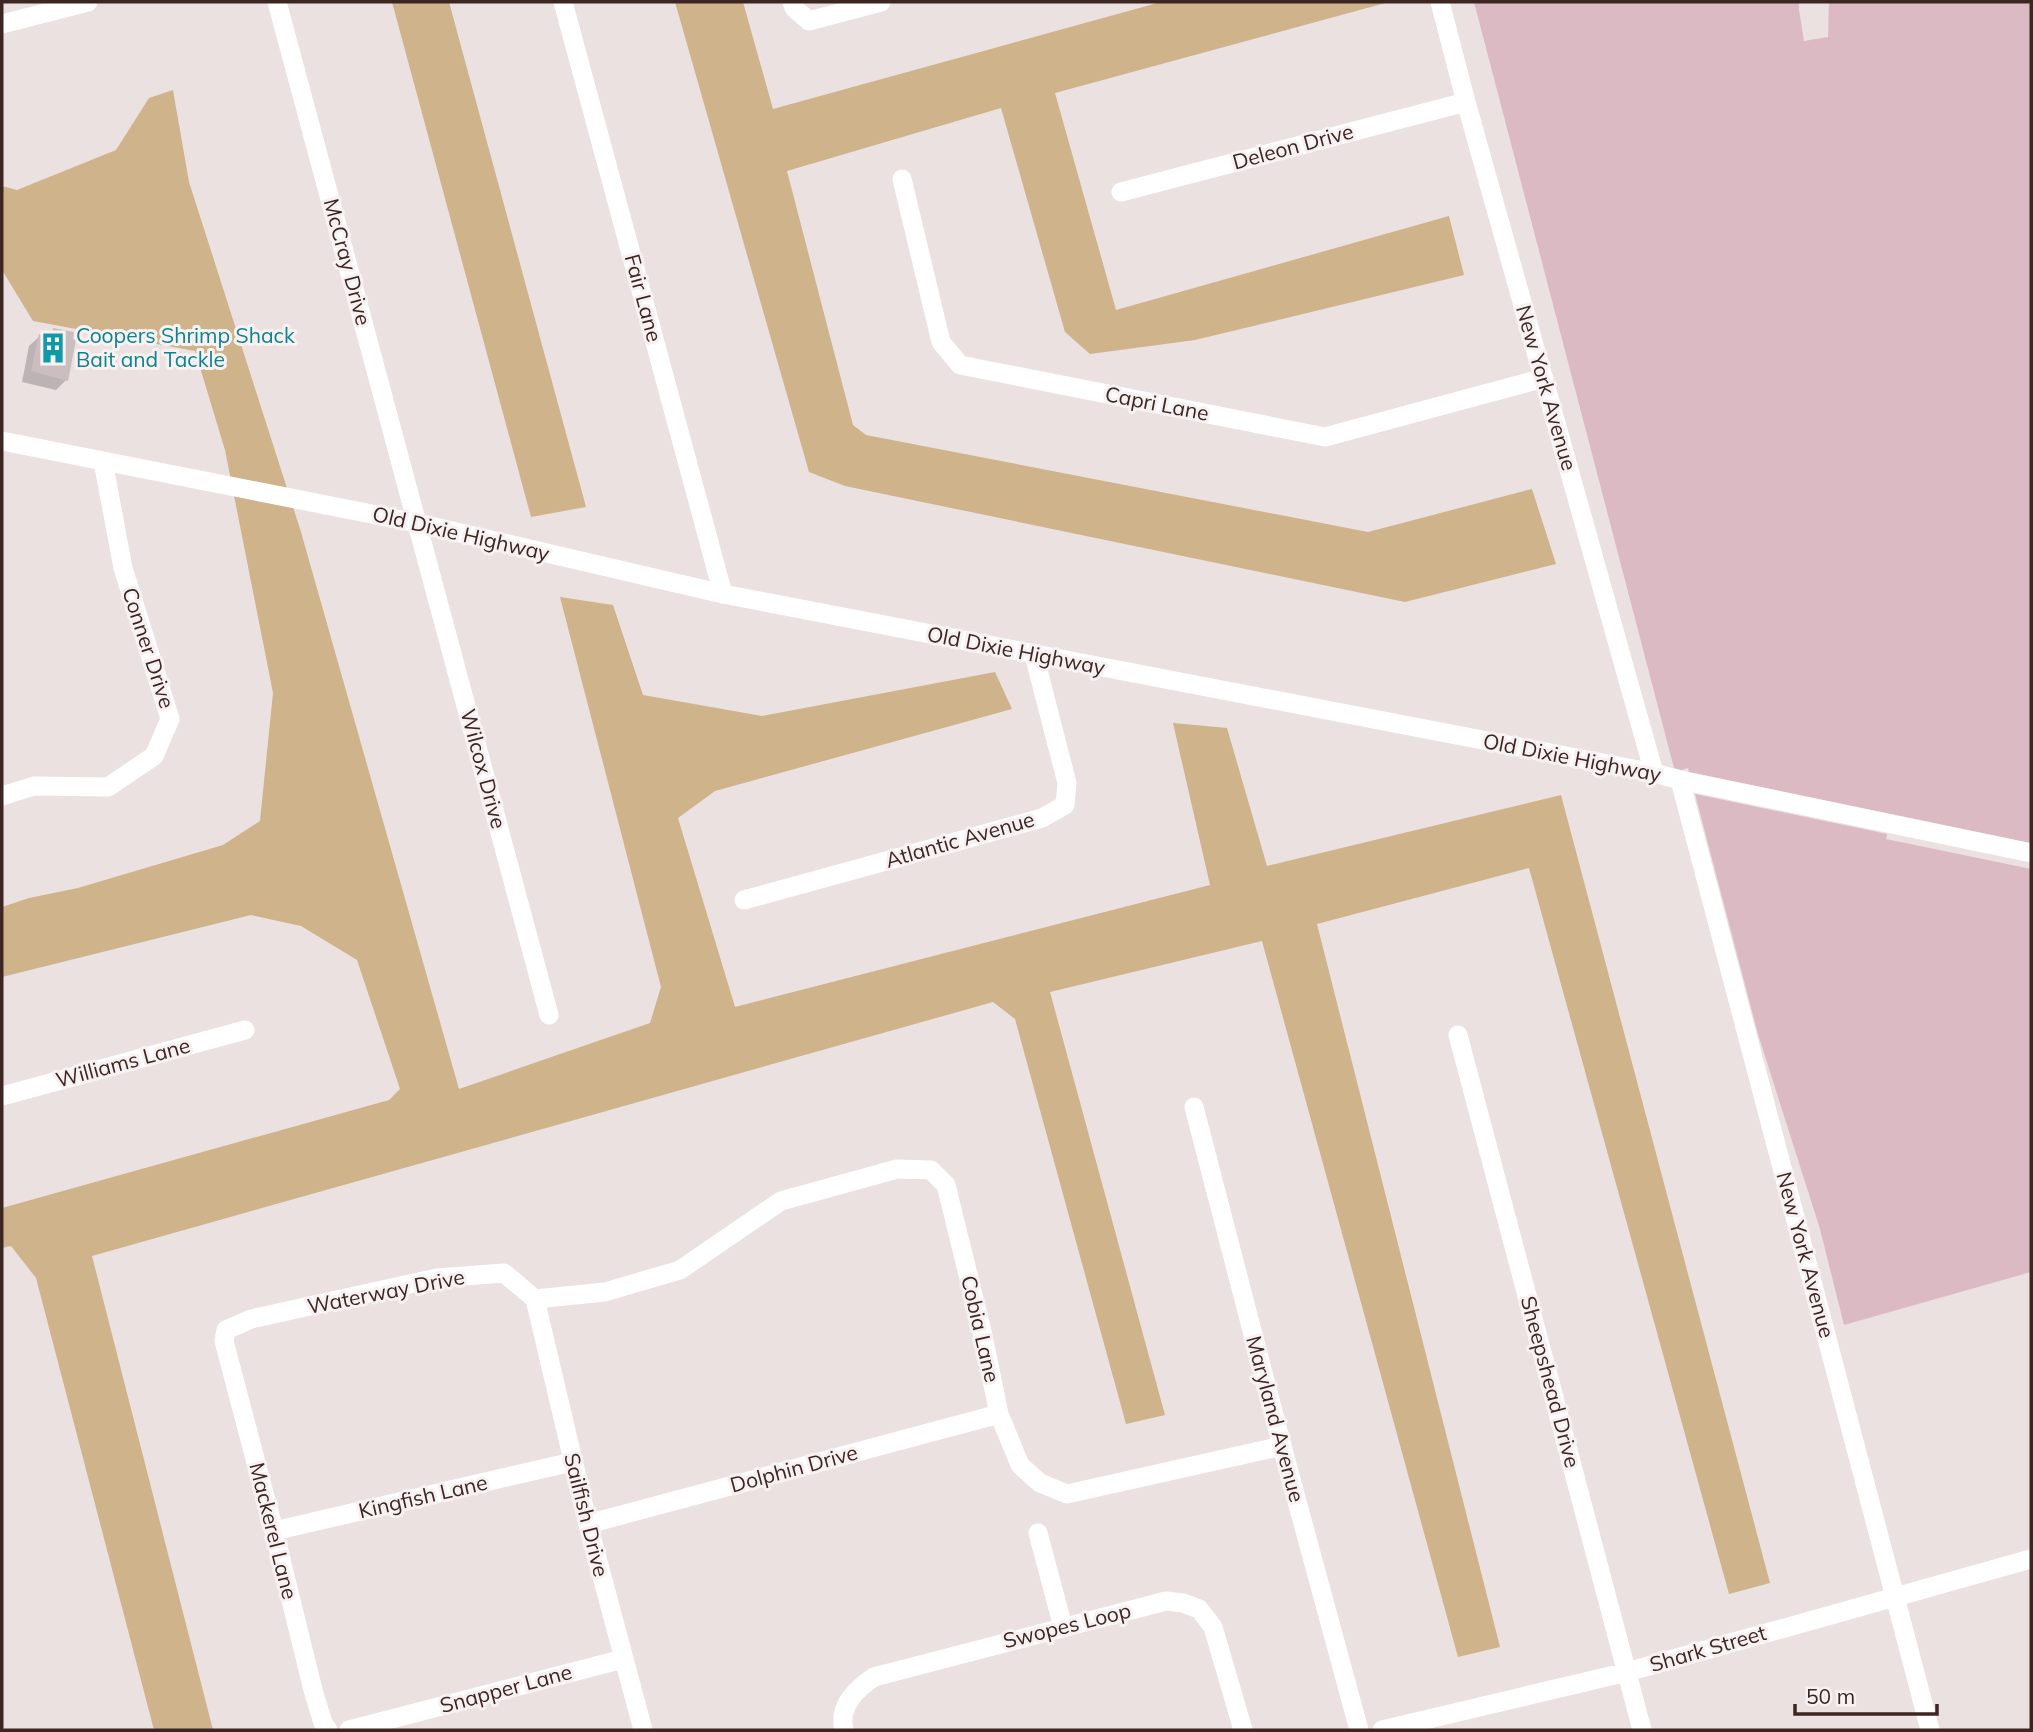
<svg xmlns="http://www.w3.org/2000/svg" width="2033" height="1732" font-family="Mulish,sans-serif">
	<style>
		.green { fill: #dcbac4 }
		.water { fill: #cfb38a }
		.shadow { fill: #0003 }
		.building { fill: #ccbdbe }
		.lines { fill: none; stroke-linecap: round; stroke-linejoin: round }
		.minor { stroke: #fff; stroke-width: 19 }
		.tertiary { stroke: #fff; stroke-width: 19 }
		.labels { text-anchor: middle; stroke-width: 6; stroke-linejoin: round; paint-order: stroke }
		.street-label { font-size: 21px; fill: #3c2622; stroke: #f8f1f2 }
		.culture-label { font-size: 21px; fill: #0d838f; stroke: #f8f1f2; text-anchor: start }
	</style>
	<rect width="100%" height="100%" fill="#ebe1e1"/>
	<!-- green -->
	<path class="green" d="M1474 2H1799V10L1804 41 1828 37 1829 2H2031V843L1689 772 1688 768 1681 770 1674 768Z
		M1695 794 1887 834 1886 839 2031 869V1272L1844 1325 1820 1229 1758 1034Z"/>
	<!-- water -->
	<path class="water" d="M392 2H449L586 507 531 517Z
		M675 2H743L773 109 1161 2H1389L1055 93 1116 310 1449 216 1464 275 1195 340 1090 354 1065 332 1001 108 787 171 853 425 866 435 1368 532 1532 489 1556 564 1405 602 845 486 809 472Z
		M173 90 189 182 301 532 459 1089 650 1023 661 987 560 597 613 605 643 695 762 716 995 672 1012 709 715 791 678 818 735 1007 1210 885 1173 723 1227 728 1267 866 1561 795 1770 1583 1729 1594 1529 868 1317 924 1500 1647 1458 1657 1262 941 1050 992 1165 1415 1126 1424 1015 1019 993 1002 92 1256 213 1730H154L36 1278 11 1246 2 1248V1208L389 1100 400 1089 357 960 301 926 251 915 2 977V907L29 898 78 888 223 845 260 821 273 693 225 450 195 351 33 321 2 270V186L17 190 116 150 149 98Z"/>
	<!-- shadow -->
	<path class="shadow" d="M54 330 66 380 56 390 22 382 29 346 40 336 46 337Z"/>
	<!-- building -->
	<path class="building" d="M53 328 74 332 73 339 76 340 68 381 31 371 39 334 51 337Z"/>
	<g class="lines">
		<!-- minor -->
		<path class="minor" d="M277 2 549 1015
			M563 2 723 594
			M792 2 794 8 809 21 881 2
			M1440 2 1466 102 1654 773
			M2 24 88 2
			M902 179 941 342 960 365 1325 437 1544 378
			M1121 192 1466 102
			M2 796 34 786 108 787 154 756 170 719 123 568 103 461
			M744 900 1042 818 1065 805 1067 783 1034 655
			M1458 1035 1642 1730
			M2 1096 245 1030
			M1194 1107 1282 1446 1359 1730
			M535 1299 588 1524 643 1730
			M588 1524 999 1414
			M274 1531 572 1462
			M1038 1533 1063 1627
			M328 1730 323 1723 313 1690 274 1531 224 1341 226 1330 251 1319 437 1278 504 1273 535 1299 605 1292 680 1270 781 1201 897 1169 931 1170 946 1185 982 1331 999 1414 1020 1465 1040 1483 1067 1494 1282 1446
			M349 1730 623 1659
			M844 1730C838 1707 856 1689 874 1677L1166 1601 1183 1603 1199 1609 1213 1627 1243 1730
			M1382 1730 1627 1672 2031 1559"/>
		<!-- tertiary -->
		<path class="tertiary" d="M2 441 417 523 723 594 1654 773 1680 780 2031 853
			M1680 780 1930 1730"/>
	</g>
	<!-- icons -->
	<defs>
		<g id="building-bare" transform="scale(2.415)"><path d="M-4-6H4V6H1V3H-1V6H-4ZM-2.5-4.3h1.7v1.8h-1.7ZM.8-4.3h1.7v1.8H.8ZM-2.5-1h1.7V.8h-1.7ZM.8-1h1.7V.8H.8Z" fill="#0f9aa8" stroke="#f8f1f2" stroke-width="2.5" paint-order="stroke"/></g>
	</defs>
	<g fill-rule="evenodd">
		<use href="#building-bare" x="53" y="348"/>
	</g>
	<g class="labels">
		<!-- street labels -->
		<g class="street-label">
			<text transform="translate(1293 147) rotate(-15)" y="7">Deleon Drive</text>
			<text transform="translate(347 262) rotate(75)" y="7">McCray Drive</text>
			<text transform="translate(643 298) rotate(75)" y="7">Fair Lane</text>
			<text transform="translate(1546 388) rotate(74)" y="7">New York Avenue</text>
			<text transform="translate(1157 404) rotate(11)" y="7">Capri Lane</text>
			<text transform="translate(461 534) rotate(13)" y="7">Old Dixie Highway</text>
			<text transform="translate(148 648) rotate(72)" y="7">Conner Drive</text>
			<text transform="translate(1016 651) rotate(11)" y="7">Old Dixie Highway</text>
			<text transform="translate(1572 758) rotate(11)" y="7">Old Dixie Highway</text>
			<text transform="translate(483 769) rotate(75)" y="7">Wilcox Drive</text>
			<text transform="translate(960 840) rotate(-16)" y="7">Atlantic Avenue</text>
			<text transform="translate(123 1063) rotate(-15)" y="7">Williams Lane</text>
			<text transform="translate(1805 1255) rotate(75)" y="7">New York Avenue</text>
			<text transform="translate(386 1292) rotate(-11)" y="7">Waterway Drive</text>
			<text transform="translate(980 1329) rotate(77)" y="7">Cobia Lane</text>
			<text transform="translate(1550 1382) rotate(75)" y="7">Sheepshead Drive</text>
			<text transform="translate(1275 1419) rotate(75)" y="7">Maryland Avenue</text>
			<text transform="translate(794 1469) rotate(-15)" y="7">Dolphin Drive</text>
			<text transform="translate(423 1497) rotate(-13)" y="7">Kingfish Lane</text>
			<text transform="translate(586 1515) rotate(76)" y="7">Sailfish Drive</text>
			<text transform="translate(273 1531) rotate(76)" y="7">Mackerel Lane</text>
			<text transform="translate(1067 1626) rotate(-14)" y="7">Swopes Loop</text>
			<text transform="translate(1708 1649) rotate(-16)" y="7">Shark Street</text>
			<text transform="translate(506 1689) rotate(-15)" y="7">Snapper Lane</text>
		</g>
		<!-- culture labels -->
		<g class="culture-label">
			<text x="76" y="343">Coopers Shrimp Shack<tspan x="76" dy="24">Bait and Tackle</tspan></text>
		</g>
	</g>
	<!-- border -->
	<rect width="2033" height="1732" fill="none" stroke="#3c2622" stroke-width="7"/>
	<!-- scale -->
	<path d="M1795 1704v10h142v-10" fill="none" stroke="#3c2622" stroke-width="3.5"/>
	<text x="1806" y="1704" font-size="21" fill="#3c2622" stroke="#f8f1f2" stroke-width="5" paint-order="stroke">50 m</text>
</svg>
